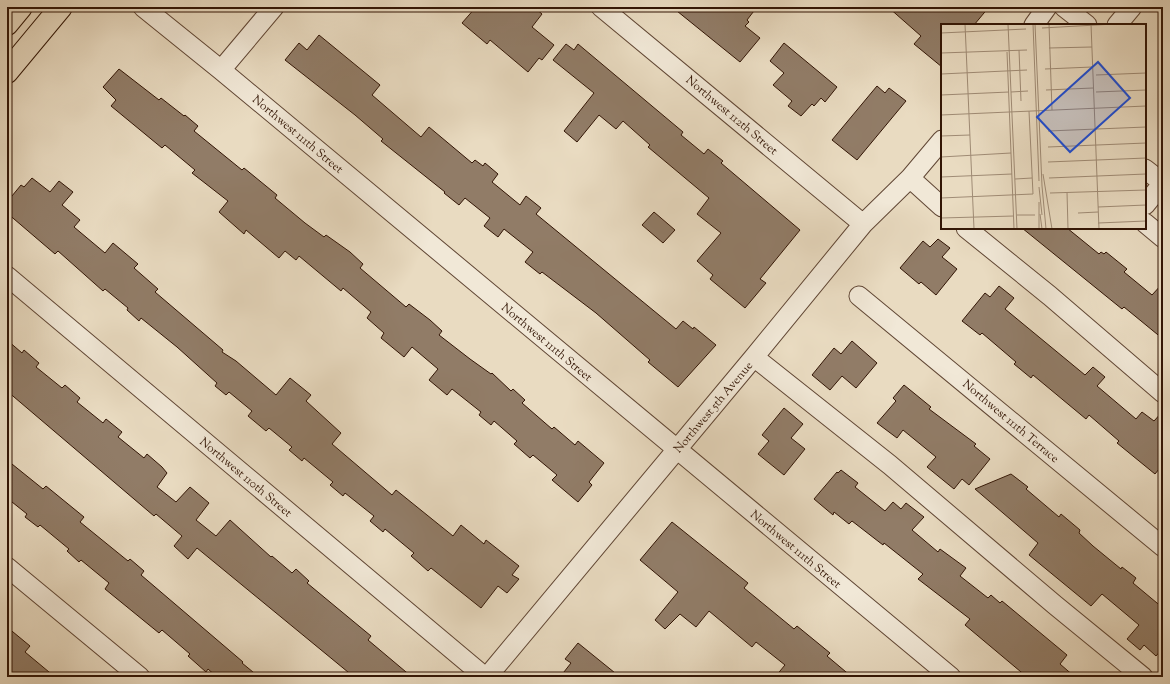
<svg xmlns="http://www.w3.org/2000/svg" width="1170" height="684" font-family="'Sorts Mill Goudy',serif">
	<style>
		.building { fill: #917c67; stroke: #321505 }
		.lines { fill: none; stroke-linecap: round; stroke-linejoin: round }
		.minor-casing { stroke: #604634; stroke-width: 21 }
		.highway-casing { stroke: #321505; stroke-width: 24 }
		.minor { stroke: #f1e8d7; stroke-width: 19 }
		.highway { stroke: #e9dbc1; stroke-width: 22 }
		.labels { text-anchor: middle; stroke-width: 3; stroke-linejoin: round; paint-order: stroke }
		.street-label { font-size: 12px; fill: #321505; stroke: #f1e8d7 }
		.inset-road { fill: none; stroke: #a08c76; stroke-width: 1 }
		.view { fill: #1d4ed8; fill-opacity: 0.15; stroke: #1d4ed8; stroke-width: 2 }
		.inset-edge { fill: none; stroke: #321505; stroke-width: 2 }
	</style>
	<rect width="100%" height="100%" fill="#e9dbc1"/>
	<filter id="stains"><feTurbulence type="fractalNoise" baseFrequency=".005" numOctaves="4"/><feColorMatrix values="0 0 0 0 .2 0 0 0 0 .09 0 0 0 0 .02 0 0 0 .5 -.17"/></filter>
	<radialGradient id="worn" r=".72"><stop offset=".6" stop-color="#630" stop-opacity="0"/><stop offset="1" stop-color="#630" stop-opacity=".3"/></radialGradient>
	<!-- building -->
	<path class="building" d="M476 7H534L542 14 532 27 554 45 542 60 539 58 528 72 490 40 487 44 462 23Z
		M672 7H757L747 20 749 22 745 26 760 38 740 62Z
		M888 7H989L974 25H942V67L914 44 921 36Z
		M319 35 380 85 372 95 421 137 429 127 472 163 475 160 483 166 485 163 498 174 492 182 520 205 526 196 541 208 536 214 676 329 683 321 693 329 694 327 716 345 678 387 648 362 650 360 596 313 542 272 540 274 525 262 533 252 504 229 498 237 484 226 490 218 465 198 459 205 444 193 445 192 381 141 383 139 355 115 285 60 299 43 307 50Z
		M784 43 837 87 825 102 821 98 814 106 812 104 801 116 788 106 792 101 773 85 784 73 770 61Z
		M566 44 574 50 578 44 683 132 681 135 704 154 708 149 723 161 721 163 800 230 760 279 766 283 745 308 710 279 713 275 697 261 721 233 697 214 709 198 648 147 650 145 623 121 616 129 599 115 577 142 564 131 594 93 553 60Z
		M119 69 159 100 161 98 184 116 185 115 198 126 194 131 242 170 244 168 277 195 275 198 305 223 324 237 326 235 350 252 363 264 360 268 406 307 409 304 430 320 442 331 439 335 470 359 491 374 492 373 511 391 513 389 525 400 522 403 552 429 554 427 575 445 578 441 604 463 589 482 592 485 578 502 552 480 557 475 533 455 530 458 514 444 517 441 494 421 491 425 479 415 481 412 452 389 447 395 429 380 438 369 412 347 404 357 381 338 384 333 367 318 371 312 343 288 341 291 299 256 296 260 285 251 279 258 246 230 244 234 219 212 228 201 192 173 195 170 165 145 162 148 111 106 116 100 103 87Z
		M877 86 885 93 889 88 906 101 857 160 832 140Z
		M32 178 50 192 59 181 73 192 62 205 80 220 74 227 105 253 113 243 138 264 134 268 158 289 155 292 223 350 222 352 236 361 276 395 290 378 311 395 306 401 341 433 332 444 392 495 396 490 453 536 461 525 484 544 486 540 519 566 512 575 519 579 507 593 498 586 481 608 431 568 428 571 411 556 414 553 385 529 383 532 370 521 374 516 345 493 343 496 330 485 333 482 304 458 302 461 289 450 292 447 269 428 266 431 248 416 252 411 229 392 226 395 215 386 217 383 177 347 141 318 139 321 127 310 128 308 105 289 103 291 58 251 55 254 7 213V202L21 185 24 187Z
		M654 212 675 230 663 243 642 225Z
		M1022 228H1067L1099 254 1101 252 1104 254 1106 252 1127 269 1124 272 1152 295 1163 283V339L1124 307 1122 309Z
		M938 239 950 248 942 257 957 269 936 295 921 282 919 284 900 268 923 241 930 247Z
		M999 286 1014 298 1005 309 1085 375 1093 367 1105 377 1097 386 1136 419 1142 412 1154 421 1163 411V464L1155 474 1117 443 1119 441 1089 415 1086 419 1033 375 1031 378 1014 364 1016 362 982 333 980 335 962 321 985 293 990 297Z
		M7 340 22 353 24 350 39 363 36 367 62 388 65 385 80 398 77 402 103 423 106 419 122 432 118 437 144 458 147 454 162 467 167 473 157 487 176 502 190 487 209 503 196 520 216 536 230 520 271 557 272 556 292 573 296 569 309 581 307 583 371 636 368 640 412 677H354L197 548 188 559 174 546 182 536 156 514 154 516 7 391Z
		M852 341 877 363 856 388 842 376 830 390 812 375 834 348 841 354Z
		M904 385 931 407 929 409 976 444 974 446 990 459 969 485 962 479 954 489 927 467 936 457 903 430 897 438 877 423 896 401 893 398Z
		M784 408 803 424 791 438 805 449 784 475 758 454 769 441 762 435Z
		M7 460 43 489 46 486 84 517 80 522 128 561 130 559 144 571 141 575 243 662 242 663 259 677H217L208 669 206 672 188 656 190 654 162 630 159 633 105 589 109 583 81 560 79 562 67 551 69 549 40 525 38 527 25 517 27 514 7 498Z
		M841 470 858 483 855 487 885 511 893 502 901 509 906 503 924 517 912 530 938 552 940 549 966 568 960 576 988 598 991 595 1000 603 1002 601 1067 655 1060 664 1075 677H1027L965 625 970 619 918 579 923 574 884 543 883 545 852 521 849 524 834 512 833 515 814 499 837 472 838 473Z
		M1011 474 1028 487 1026 489 1059 517 1061 514 1080 530 1079 533 1093 546 1121 569 1122 567 1136 578 1133 583 1163 608V648L1156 656 1144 645 1140 650 1127 639 1139 625 1102 594 1091 606 1029 555 1038 543 975 489Z
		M672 522 748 583 744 588 794 629 797 626 830 653 827 656 852 677H775L785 665 756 642 752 647 709 611 696 627 680 614 665 629 655 620 678 592 640 560Z
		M7 627 30 646 25 652 55 677H7Z
		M578 643 620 677H560L571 663 565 659Z"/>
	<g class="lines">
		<!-- minor casing -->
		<g class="minor-casing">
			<path id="minor" d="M143 7 221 70 951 677
				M601 7 863 224
				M1064 7 1087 25
				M1034 25 1047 7
				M1117 25 1132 7
				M221 70 274 7
				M1145 169 1163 183 1145 205
				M910 178 942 207
				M1145 223 1163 238
				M966 228 1050 296 1163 393
				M7 276 485 677
				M859 296 1163 547
				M754 357 890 465 1055 605 1143 677
				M7 567 140 677
				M487 677 754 357 863 224 910 178 942 140"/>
		</g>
		<!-- highway casing -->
		<g class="highway-casing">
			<path id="highway" d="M7 24 21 7
				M7 72 61 7"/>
		</g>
		<!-- minor -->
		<use href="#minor" class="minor"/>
		<!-- highway -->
		<use href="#highway" class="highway"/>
	</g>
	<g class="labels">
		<!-- street labels -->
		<g class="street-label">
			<text transform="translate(732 115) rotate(40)" y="4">Northwest 112th Street</text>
			<text transform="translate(298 134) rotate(40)" y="4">Northwest 111th Street</text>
			<text transform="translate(547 342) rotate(40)" y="4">Northwest 111th Street</text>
			<text transform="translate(713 407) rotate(-50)" y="4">Northwest 5th Avenue</text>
			<text transform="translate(1011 421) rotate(40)" y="4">Northwest 111th Terrace</text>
			<text transform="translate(246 477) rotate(40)" y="4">Northwest 110th Street</text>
			<text transform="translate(796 549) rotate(40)" y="4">Northwest 111th Street</text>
		</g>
	</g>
	<!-- overview -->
	<g transform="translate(941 24)">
		<rect width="205" height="205" fill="#e9dbc1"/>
		<path class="inset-road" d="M24 0 33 205M67 0 76 205M92 0 98 157M94 0 101 162 105 205M108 0 111 86M150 0 158 205M101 4 173 0M0 9 85 5M108 24 151 23M78 26 80 77M66 28 73 205M0 29 86 26M104 45 151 43M0 50 86 46M155 51 205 49M105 66 152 64M70 68 87 67M155 68 205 66M0 71 68 68M0 91 205 82M107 107 205 103M0 112 29 111M107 123 205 119M0 133 70 129M107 138 205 134M102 150 111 205M0 153 71 150M108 154 205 150M74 155 91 154M98 163 101 191M126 168 127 205M109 169 205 166M0 174 92 170 88 87M157 183 205 181M137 189 157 188M99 190 101 205M76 191H94M0 194 73 192M157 199 205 197M98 205V178"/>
		<path class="view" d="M157 38 189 74 129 128 96 93Z"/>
		<rect width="205" height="205" class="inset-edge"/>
	</g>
	<!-- margin -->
	<rect width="1170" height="684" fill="none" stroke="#e9dbc1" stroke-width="24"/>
	<rect x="8" y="8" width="1154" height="668" fill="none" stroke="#321505" stroke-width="2"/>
	<rect x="12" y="12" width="1146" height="660" fill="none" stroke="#321505"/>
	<rect width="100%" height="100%" filter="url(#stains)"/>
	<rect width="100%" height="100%" fill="url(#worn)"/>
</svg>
